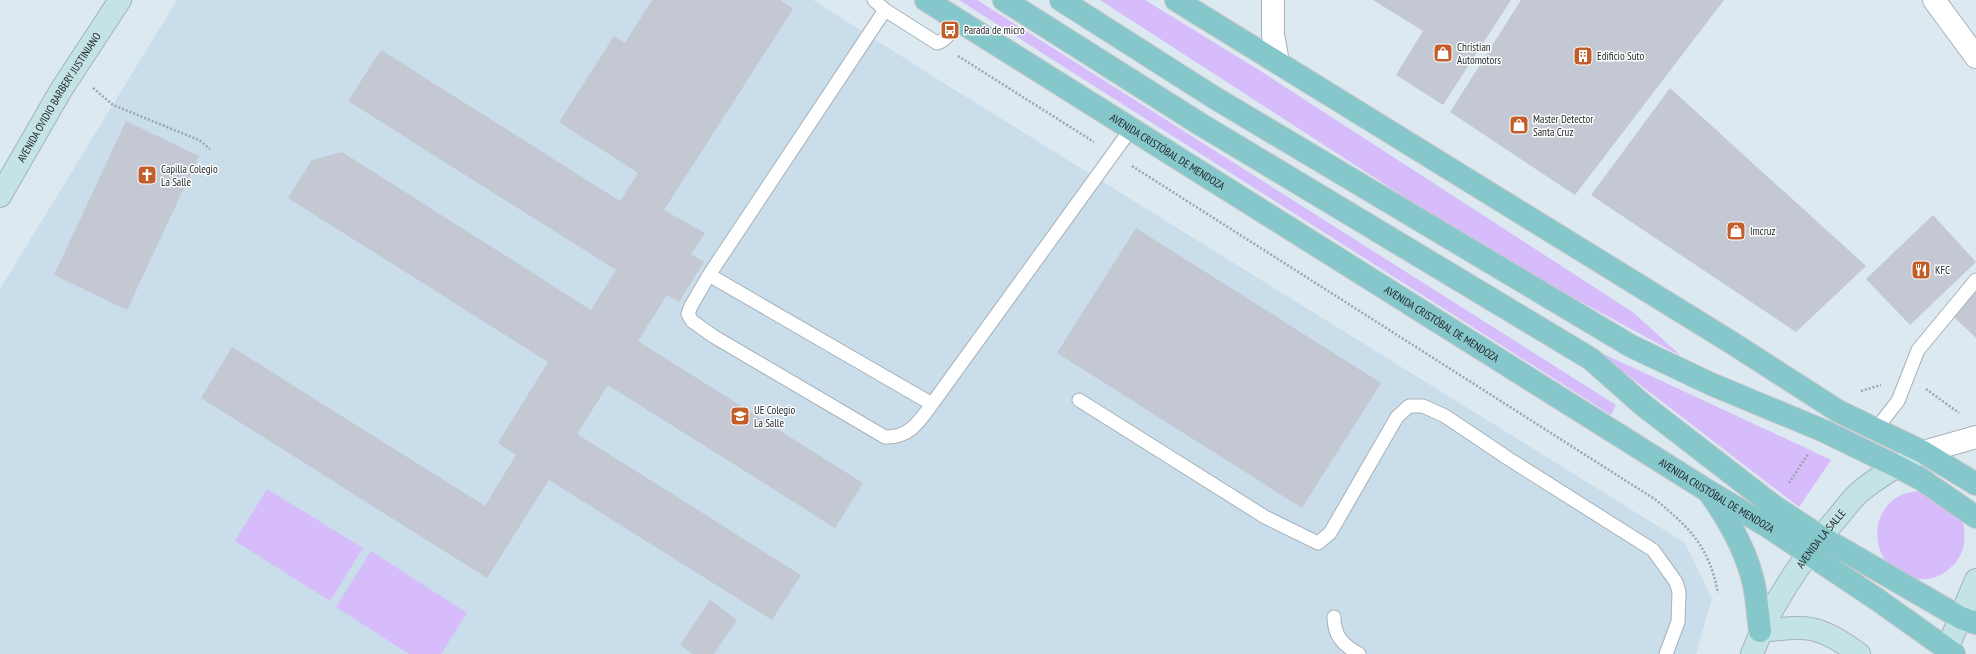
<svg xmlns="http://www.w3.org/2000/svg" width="1976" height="654" font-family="'PT Sans Narrow',sans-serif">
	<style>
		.built { fill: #caddea }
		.green { fill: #d6bcfa }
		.building { fill: #c3c8d3 }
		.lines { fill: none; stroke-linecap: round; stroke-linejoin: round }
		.lane-casing { stroke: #a6b2ba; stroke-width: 15 }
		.street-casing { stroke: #a6b2ba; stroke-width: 24 }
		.secondary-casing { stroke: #a6b2ba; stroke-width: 24 }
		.primary-casing { stroke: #c6c7c8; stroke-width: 24 }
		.path { stroke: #9ba5ab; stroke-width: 2.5; stroke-dasharray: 2 2; stroke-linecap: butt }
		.lane { stroke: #fff; stroke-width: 13 }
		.street { stroke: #fff; stroke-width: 22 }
		.secondary { stroke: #c3e3e5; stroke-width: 22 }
		.primary { stroke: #86c7cb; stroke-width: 22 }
		.labels { text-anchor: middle; stroke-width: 3; stroke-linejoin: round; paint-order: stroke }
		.poi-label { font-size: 11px; fill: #22272a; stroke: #fff; text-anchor: start }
		.street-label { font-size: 11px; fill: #22272a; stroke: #fff }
	</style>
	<rect width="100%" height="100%" fill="#dce9f1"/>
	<!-- built -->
	<path class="built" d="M177 0H813L934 77 1685 543 1712 598 1696 654H0V289Z"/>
	<!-- green -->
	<path class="green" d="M959 0H977L1616 405 1611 415Z
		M1100 0H1145L1259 70 1634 313 1681 356 1491 253Z
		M1595 350 1810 450 1831 460 1799 507Z
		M267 489 363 548 330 601 235 541Z
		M1923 490 1962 517C1967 537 1966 555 1949 569 1940 577 1930 580 1919 579 1879 577 1863 527 1892 501 1900 493 1912 492 1923 490Z
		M371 551 467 613 441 654H409L336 607Z"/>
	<!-- building -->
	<path class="building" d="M652 0H780L793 9 664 210 705 233 691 254 704 262 679 302 667 295 638 341 863 483 835 528 608 385 577 434 801 575 772 620 549 480 487 578 201 398 232 347 485 506 516 455 498 443 548 362 288 198 312 160 342 152 591 310 616 270 348 101 381 50 620 201 638 173 559 122 614 36 625 43Z
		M1373 0H1511L1443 105 1396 75 1423 31Z
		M1521 0H1724L1575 195 1450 112Z
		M1670 88 1866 266 1796 332 1591 195Z
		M126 121 199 156 127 310 54 275Z
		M1933 215 1976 262 1910 325 1866 279Z
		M1136 228 1381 383 1302 508 1057 353Z
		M1976 292V338L1953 316Z
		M710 600 737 620 714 654H693L680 645Z"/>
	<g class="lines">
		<!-- lane casing -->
		<g class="lane-casing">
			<path id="lane" d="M874 0 885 10 937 43C948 40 952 28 958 20
				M885 10 709 275 932 404 1131 129
				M709 275 691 306 688 314 692 321 713 336 885 437C909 438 919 422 932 404
				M1079 400 1265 517 1318 543 1330 533 1397 417 1409 406H1423L1445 416 1509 459 1653 550 1676 582 1679 592 1678 622 1666 654
				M1876 429 1898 401 1918 350 1976 280
				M1334 617C1334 636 1343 645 1359 654"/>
		</g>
		<!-- street casing -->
		<g class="street-casing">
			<path id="street" d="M1273 0V35L1278 62
				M1934 0 1976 57
				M1923 452 1976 437"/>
		</g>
		<!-- secondary casing -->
		<g class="secondary-casing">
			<g id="secondary">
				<path id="s1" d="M0 196 61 90 120 0"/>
				<path d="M1760 631C1776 630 1795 626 1811 629 1828 632 1845 644 1859 654"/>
				<path id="s2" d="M1752 654C1771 603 1802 559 1837 518 1845 509 1852 498 1861 491 1880 475 1902 463 1923 452"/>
				<path d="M1945 654 1976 580"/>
			</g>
		</g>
		<!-- primary casing -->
		<g class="primary-casing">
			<g id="primary">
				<path id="s3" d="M926 0 1708 491 1767 526 1878 600 1954 654"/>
				<path d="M1004 0 1200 124 1591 359 1643 405 1775 507 1821 537 1961 618 1976 623"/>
				<path d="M1061 0 1215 98 1631 346 1711 384 1824 431 1896 466 1921 479 1976 517"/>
				<path d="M1176 0 1729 341 1838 411 1923 452 1976 484"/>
				<path d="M1711 495C1730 522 1747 552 1754 585 1757 600 1758 616 1760 631"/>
			</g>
		</g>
		<!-- path -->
		<path class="path" d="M958 56 1094 142
			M93 88 113 105 199 140 210 149
			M1132 166 1656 500C1691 529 1709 547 1718 593
			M1926 389 1959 413
			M1861 391 1881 385
			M1789 483 1808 454"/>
		<!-- lane -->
		<use href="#lane" class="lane"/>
		<!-- street -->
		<use href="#street" class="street"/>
		<!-- secondary -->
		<use href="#secondary" class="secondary"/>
		<!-- primary -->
		<use href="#primary" class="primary"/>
	</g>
	<!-- icons -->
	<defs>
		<g id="bus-square" transform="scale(1)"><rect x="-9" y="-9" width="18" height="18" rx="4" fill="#c35e2a" stroke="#fff"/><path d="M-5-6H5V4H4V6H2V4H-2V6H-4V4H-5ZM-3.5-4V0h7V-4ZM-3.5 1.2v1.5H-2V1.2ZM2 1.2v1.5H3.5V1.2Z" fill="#fff"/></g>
		<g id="shop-square" transform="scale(1)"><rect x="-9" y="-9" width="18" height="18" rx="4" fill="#c35e2a" stroke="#fff"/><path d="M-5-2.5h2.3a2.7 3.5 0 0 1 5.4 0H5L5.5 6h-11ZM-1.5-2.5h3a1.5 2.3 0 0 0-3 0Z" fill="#fff"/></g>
		<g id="building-square" transform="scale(1)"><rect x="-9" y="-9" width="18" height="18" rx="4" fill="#c35e2a" stroke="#fff"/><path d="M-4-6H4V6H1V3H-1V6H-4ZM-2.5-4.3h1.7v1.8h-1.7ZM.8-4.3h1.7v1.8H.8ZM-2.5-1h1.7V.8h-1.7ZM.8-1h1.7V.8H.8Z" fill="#fff"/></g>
		<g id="church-square" transform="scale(1)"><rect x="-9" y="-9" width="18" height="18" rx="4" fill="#c35e2a" stroke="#fff"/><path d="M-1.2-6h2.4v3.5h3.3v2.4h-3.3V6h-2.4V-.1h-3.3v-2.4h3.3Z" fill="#fff"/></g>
		<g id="restaurant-square" transform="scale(1)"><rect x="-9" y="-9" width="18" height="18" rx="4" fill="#c35e2a" stroke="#fff"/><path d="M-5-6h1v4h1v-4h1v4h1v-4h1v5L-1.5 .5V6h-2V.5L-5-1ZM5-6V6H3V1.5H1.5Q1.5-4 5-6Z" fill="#fff"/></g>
		<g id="school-square" transform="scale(1)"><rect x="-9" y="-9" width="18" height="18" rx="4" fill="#c35e2a" stroke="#fff"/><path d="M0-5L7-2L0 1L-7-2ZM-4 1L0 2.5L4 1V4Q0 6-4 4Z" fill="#fff"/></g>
	</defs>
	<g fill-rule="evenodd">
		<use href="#bus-square" x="950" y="30"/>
		<use href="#shop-square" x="1443" y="53"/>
		<use href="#building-square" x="1583" y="56"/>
		<use href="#shop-square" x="1519" y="125"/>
		<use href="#church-square" x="147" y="175"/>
		<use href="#shop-square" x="1736" y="231"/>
		<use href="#restaurant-square" x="1921" y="270"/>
		<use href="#school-square" x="740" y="416"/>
	</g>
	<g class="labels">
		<!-- poi labels -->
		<g class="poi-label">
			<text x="964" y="34">Parada de micro</text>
			<text x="1457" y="51">Christian<tspan x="1457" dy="13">Automotors</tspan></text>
			<text x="1597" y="60">Edificio Suto</text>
			<text x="1533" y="123">Master Detector<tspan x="1533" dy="13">Santa Cruz</tspan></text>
			<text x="161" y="173">Capilla Colegio<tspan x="161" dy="13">La Salle</tspan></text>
			<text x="1750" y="235">Imcruz</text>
			<text x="1935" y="274">KFC</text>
			<text x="754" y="414">UE Colegio<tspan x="754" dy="13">La Salle</tspan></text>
		</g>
		<!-- street labels -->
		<g class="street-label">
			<text dy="4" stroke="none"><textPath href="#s1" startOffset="115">AVENIDA OVIDIO BARBERY JUSTINIANO</textPath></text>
			<text dy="4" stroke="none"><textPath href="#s3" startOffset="285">AVENIDA CRISTÓBAL DE MENDOZA</textPath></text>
			<text dy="4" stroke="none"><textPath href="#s3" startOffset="609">AVENIDA CRISTÓBAL DE MENDOZA</textPath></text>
			<text dy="4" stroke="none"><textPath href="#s3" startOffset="933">AVENIDA CRISTÓBAL DE MENDOZA</textPath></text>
			<text dy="4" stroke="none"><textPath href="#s2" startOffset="135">AVENIDA LA SALLE</textPath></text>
		</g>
	</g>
</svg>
